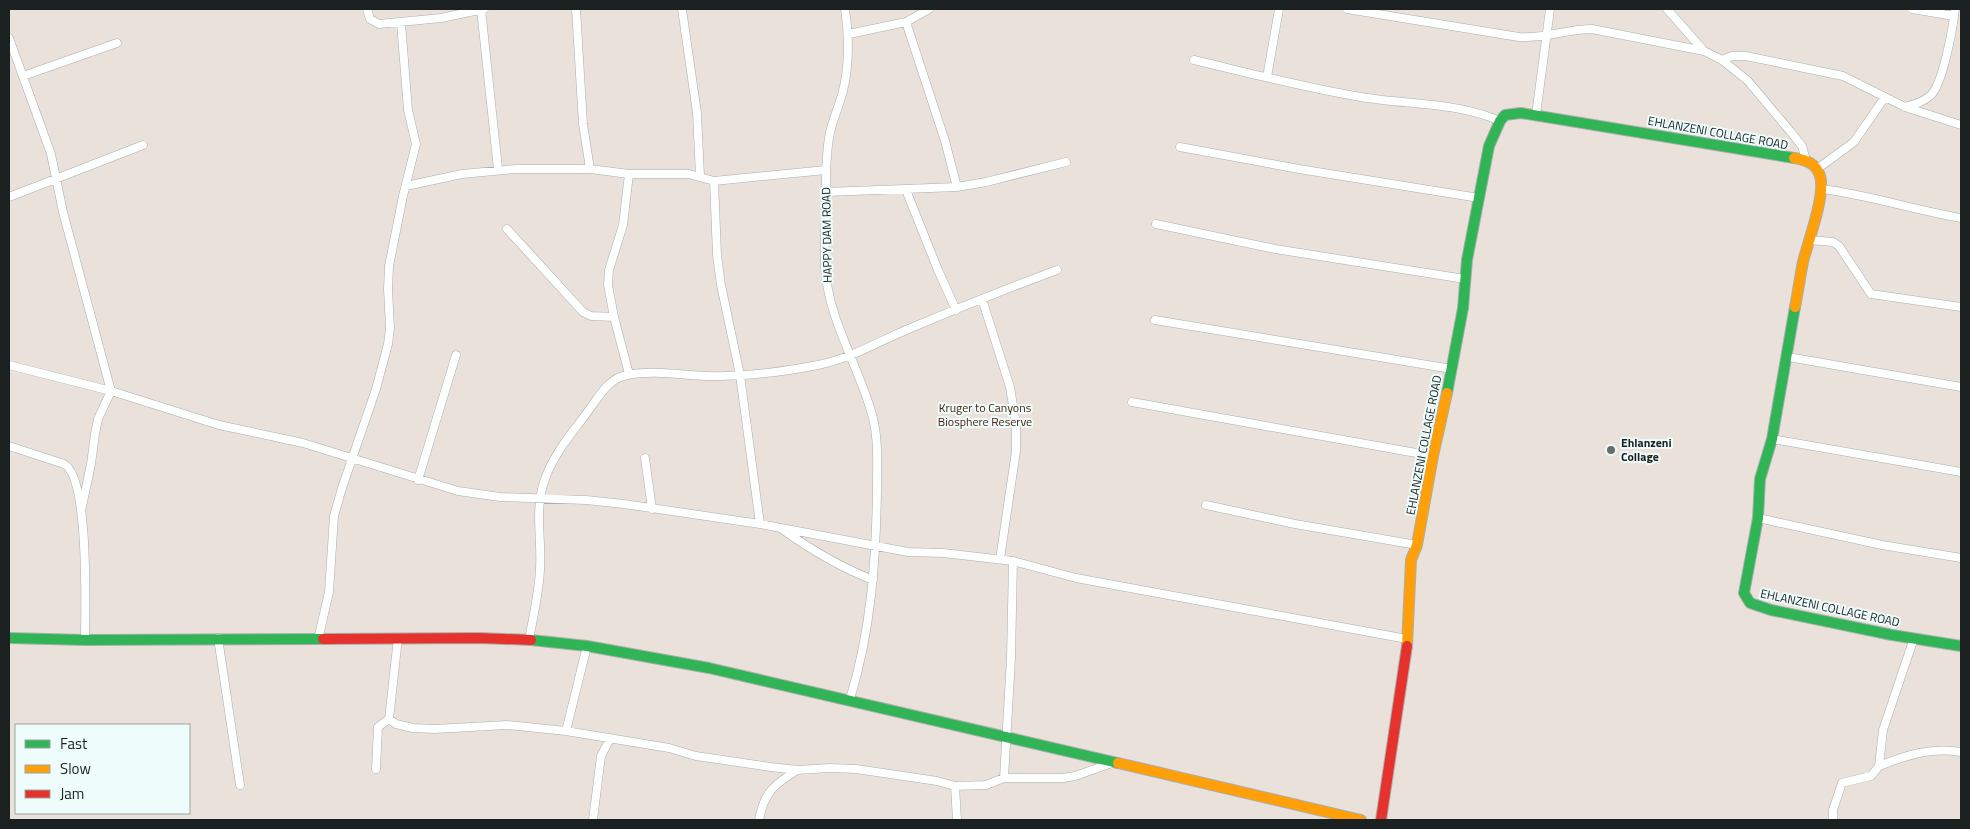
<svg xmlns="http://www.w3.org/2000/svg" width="1970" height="829" font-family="'Titillium Web',sans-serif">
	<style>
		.green { fill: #eae1db; fill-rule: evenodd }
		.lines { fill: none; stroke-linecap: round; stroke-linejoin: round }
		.street-casing { stroke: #a9afae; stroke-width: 9 }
		.fast-casing { stroke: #a9afae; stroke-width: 12 }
		.slow-casing { stroke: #a9afae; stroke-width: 12 }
		.jam-casing { stroke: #a9afae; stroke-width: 12 }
		.street { stroke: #fdfefe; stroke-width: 8 }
		.fast { stroke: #30b455; stroke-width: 10 }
		.slow { stroke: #ff9f0a; stroke-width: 10 }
		.jam { stroke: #e5322d; stroke-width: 10 }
		.poi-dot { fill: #666d6c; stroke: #eefdfb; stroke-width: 2 }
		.labels { text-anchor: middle; stroke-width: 4; stroke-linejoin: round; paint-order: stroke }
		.street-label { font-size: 12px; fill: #1b2120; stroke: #eefdfb }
		.park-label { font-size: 12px; fill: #4d210f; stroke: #eefdfb }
		.poi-label { font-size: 12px; font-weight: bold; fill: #1b2120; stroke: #eefdfb; text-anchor: start }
	</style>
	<rect width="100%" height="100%" fill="#f2faf8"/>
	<!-- green -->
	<path class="green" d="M9 9H1961V820H9ZM16 725H189V813H16Z"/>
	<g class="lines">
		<!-- street casing -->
		<g class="street-casing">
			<path id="street" d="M367 9 370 19 379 24 441 18 484 9
				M481 9 498 169
				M576 9 583 124 590 169
				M682 9 697 113 700 176
				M845 9C849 37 850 63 843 91 839 107 831 123 829 138 825 162 826 186 826 210 825 229 824 248 825 267 828 318 857 363 871 411 879 436 877 464 877 490 876 561 871 631 850 699
				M1347 9 1519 37C1544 39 1567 29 1592 29L1704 51 1722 60 1748 81 1790 131 1802 146 1806 160
				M1667 9 1704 51
				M1912 9 1954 16
				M906 22 945 141 957 187
				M849 34 906 22 929 9
				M9 38 51 154 63 212 111 391 98 419 95 434 91 464 82 507
				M1194 60C1249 73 1305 88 1361 97 1407 105 1457 102 1500 121
				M1722 60 1732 56H1746L1843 76 1905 107 1961 125
				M23 76 117 43
				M1267 77 1279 9
				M1905 107C1913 105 1923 102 1930 96 1943 85 1953 27 1955 9
				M1536 115 1550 9
				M1180 147 1299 169 1479 198
				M1817 169 1854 142 1885 97
				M714 181 717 255 721 285 740 375 760 524
				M406 186 462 174 516 169H590L629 174H689L714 181 826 170
				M1822 189C1869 195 1915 210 1961 218
				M906 190 938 270 956 310
				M826 192 957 187 986 182 1066 162
				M9 197 143 145
				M1156 224 1275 249 1465 279
				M507 229 583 312 591 316 614 317
				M1809 240 1833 242 1839 246 1871 294 1961 307
				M982 299 1010 387 1016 424V451L1000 559
				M1155 320 1452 369
				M1788 357 1961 387
				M9 365 111 391 219 425 303 443 458 491 500 497 586 500 624 504 760 524 908 552 943 553 1013 561 1076 578 1407 639
				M629 374 614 317 608 285 609 270 623 225 629 174
				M1132 402 1433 456
				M1772 439 1961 472
				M9 446 64 464C90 478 85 610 85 640
				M645 458 652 509
				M418 480 456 355
				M1206 505 1295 524 1417 545
				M1758 518 1882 545 1961 558
				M782 529C811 550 840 567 873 580
				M218 638 240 785
				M398 638 389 719 396 724 413 728 435 729 507 725 566 731 669 748 696 756 771 767 797 770 830 768 856 769 937 781 955 786 986 785 1004 778H1063L1075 776 1112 763
				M318 640 329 592 334 516 342 488 376 389 388 344 390 328 388 289 389 266 403 196 416 144 408 110 401 23
				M529 640C533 617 539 593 540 569 542 539 534 509 545 479 554 453 573 432 589 410 599 396 609 378 627 375 653 370 680 375 706 376 743 377 782 372 818 365 849 359 878 342 906 330 956 309 1006 289 1057 270
				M566 731 587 646
				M1879 766C1907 755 1931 747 1961 752
				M376 769 378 727 389 719
				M1004 778 1011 658 1013 561
				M955 786 957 820
				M593 820 601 756 610 739
				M759 820C764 792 774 785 797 770
				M1833 820V810L1842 783 1871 776 1879 766 1883 730 1914 638"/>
		</g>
		<!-- fast casing -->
		<g class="fast-casing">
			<path id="fast" d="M1795 307 1772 439 1760 479 1758 518 1744 593 1750 603 1771 610 1892 635 1961 646
				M1447 393 1463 308 1467 260 1489 146 1500 121 1505 115 1521 113 1794 158
				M9 638 85 640 323 639
				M531 640 587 646 709 668 1118 763"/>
		</g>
		<!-- slow casing -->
		<g class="slow-casing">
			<path id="slow" d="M1794 158C1806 160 1816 163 1820 176 1826 195 1808 241 1803 262 1800 277 1798 292 1795 307
				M1407 646 1411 560 1417 545 1433 456 1447 393
				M1118 763 1361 820"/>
		</g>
		<!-- jam casing -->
		<g class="jam-casing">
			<path id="jam" d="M323 639 479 638 531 640
				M1381 820 1407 646"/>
		</g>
		<!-- street -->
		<use href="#street" class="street"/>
		<!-- fast -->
		<use href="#fast" class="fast"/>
		<!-- slow -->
		<use href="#slow" class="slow"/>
		<!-- jam -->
		<use href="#jam" class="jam"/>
	</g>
	<!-- markers -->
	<circle class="poi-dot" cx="1611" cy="450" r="5"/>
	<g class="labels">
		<!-- street labels -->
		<g class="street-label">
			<text transform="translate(1718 133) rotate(10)" y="4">EHLANZENI COLLAGE ROAD</text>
			<text transform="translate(827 235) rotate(-91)" y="4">HAPPY DAM ROAD</text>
			<text transform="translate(1424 445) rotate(-79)" y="4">EHLANZENI COLLAGE ROAD</text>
			<text transform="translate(1830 608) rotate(12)" y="4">EHLANZENI COLLAGE ROAD</text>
		</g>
		<!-- park labels -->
		<g class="park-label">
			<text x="985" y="412">Kruger to Canyons<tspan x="985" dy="14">Biosphere Reserve</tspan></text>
		</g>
		<!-- poi labels -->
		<g class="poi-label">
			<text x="1621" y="447">Ehlanzeni<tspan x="1621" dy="14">Collage</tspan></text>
		</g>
	</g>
	<!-- border -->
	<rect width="1970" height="829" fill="none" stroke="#1b2120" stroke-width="20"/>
	<!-- legend -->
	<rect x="15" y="724" width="175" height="90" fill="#eefdfb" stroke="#9aa5a3"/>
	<rect x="25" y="740" width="25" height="8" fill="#30b455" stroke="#9aa5a3"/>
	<text x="60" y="749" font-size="15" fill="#1b2120">Fast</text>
	<rect x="25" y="765" width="25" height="8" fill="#ff9f0a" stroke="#9aa5a3"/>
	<text x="60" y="774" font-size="15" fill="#1b2120">Slow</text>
	<rect x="25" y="790" width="25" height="8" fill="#e5322d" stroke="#9aa5a3"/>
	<text x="60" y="799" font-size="15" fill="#1b2120">Jam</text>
</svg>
